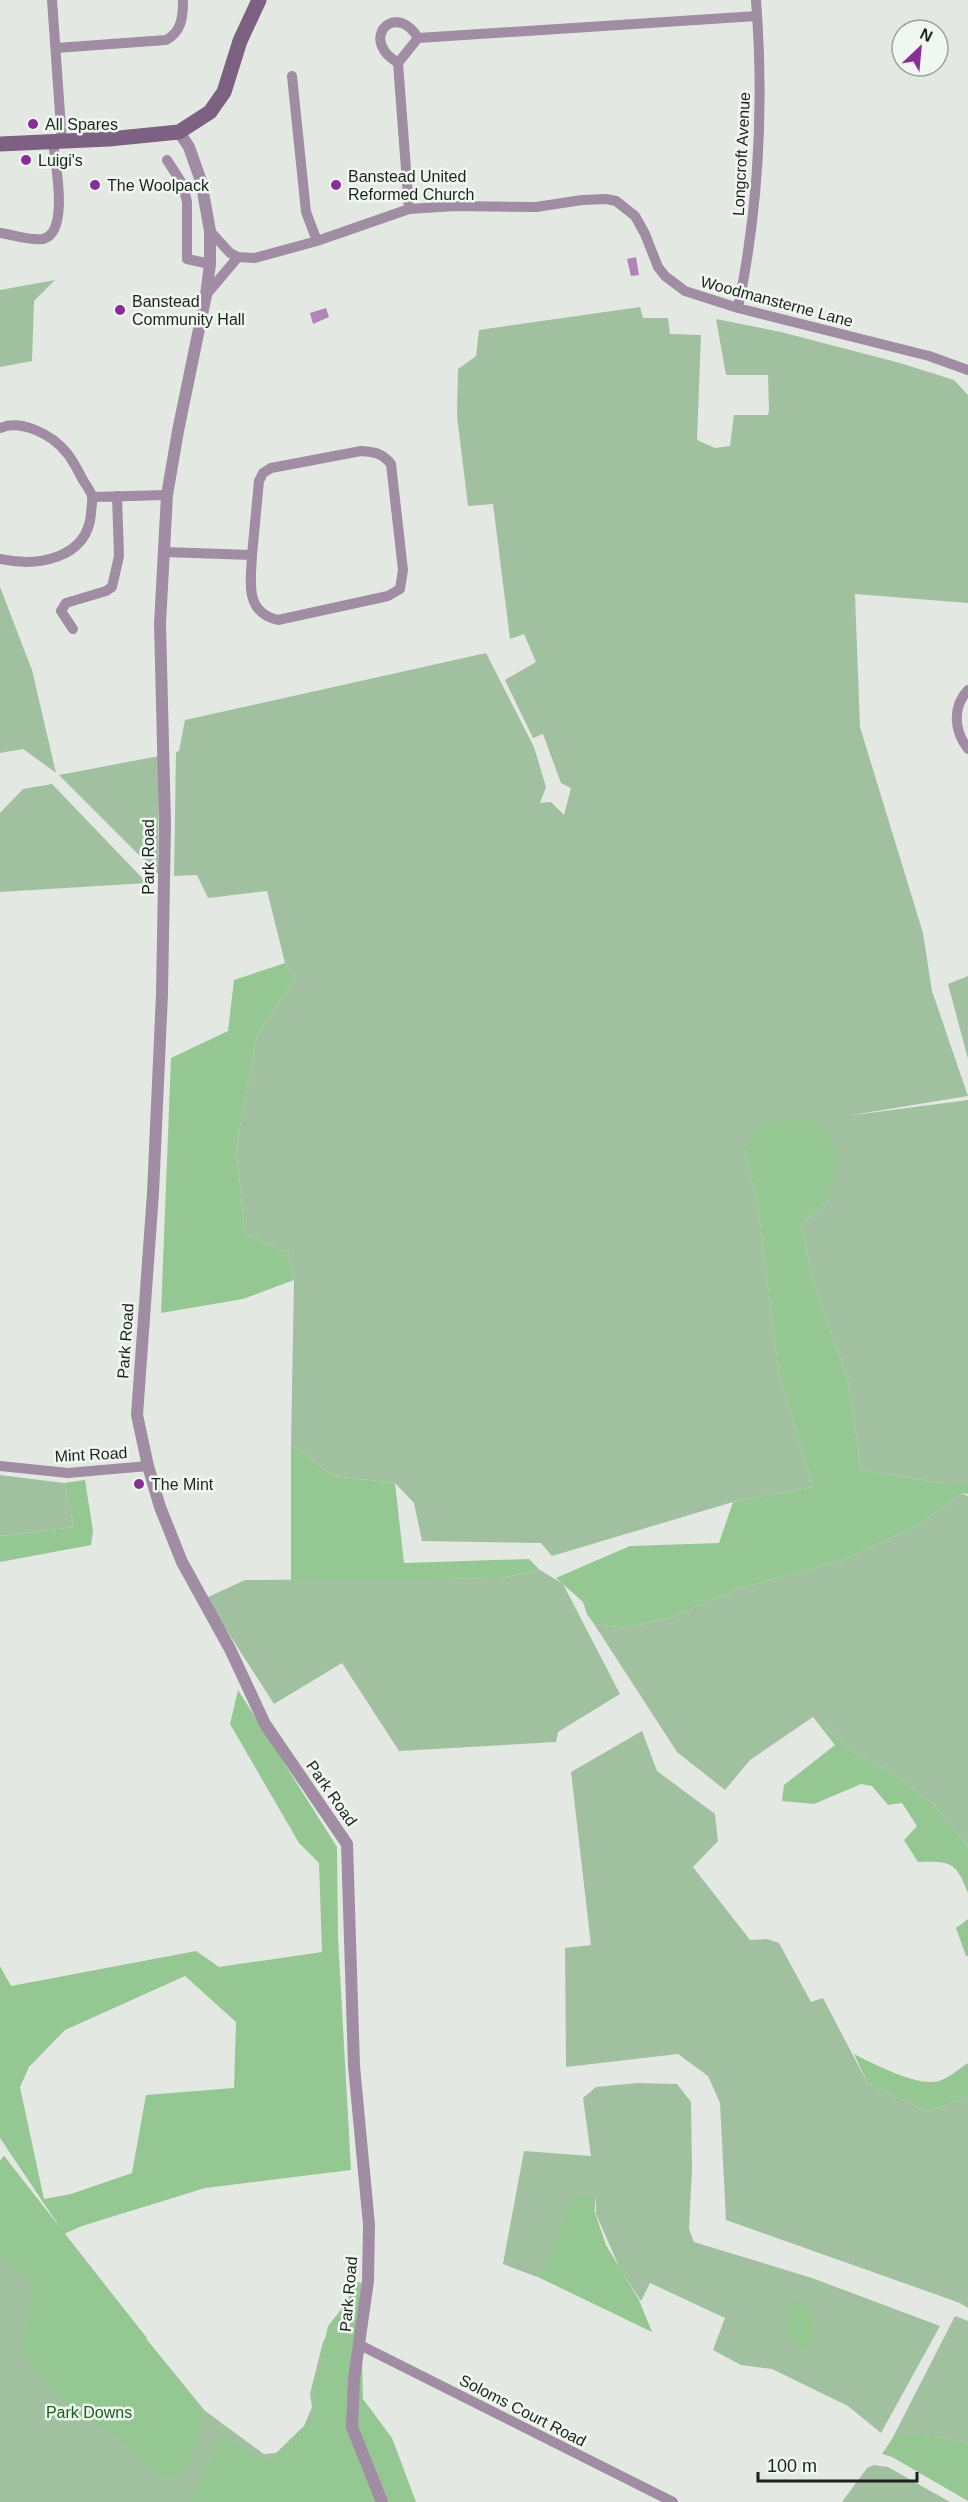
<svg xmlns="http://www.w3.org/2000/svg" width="968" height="2502" font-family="Arial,sans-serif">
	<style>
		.green { fill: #a1c09f }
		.forest { fill: #95c792; fill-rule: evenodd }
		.water { fill: #b184b8 }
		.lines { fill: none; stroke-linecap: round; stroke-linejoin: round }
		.minor { stroke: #a08ca3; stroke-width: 10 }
		.tertiary { stroke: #a08ca3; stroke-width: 12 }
		.secondary { stroke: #7d6182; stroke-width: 15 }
		.poi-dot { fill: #892d98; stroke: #f0f7f0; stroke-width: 2 }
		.labels { text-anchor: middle; stroke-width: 5; stroke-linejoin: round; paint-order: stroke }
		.poi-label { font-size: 16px; fill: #1e211e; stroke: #f0f7f0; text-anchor: start }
		.street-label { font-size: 16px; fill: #1e211e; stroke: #f0f7f0 }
		.park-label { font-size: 16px; fill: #1a5e1b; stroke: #f0f7f0 }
	</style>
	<rect width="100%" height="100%" fill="#e3e9e2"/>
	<!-- green -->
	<path class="green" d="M55 280 34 301 32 361 0 367V290Z
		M640 307 643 318H668L670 334 701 335 697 440 715 448 730 446 734 415H768L769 410 768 375H726L716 319 781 332 900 363 954 380 968 395V603L855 594 860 727 923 933 932 991 968 1096 846 1116 968 1100V1484H947L861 1470 848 1381 813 1280 801 1224 828 1200 744 1150 758 1206 779 1374 813 1487 733 1502 552 1556 541 1543 422 1541 414 1503 395 1483 333 1476 291 1444 294 1280 288 1253 245 1234 236 1148 257 1035 295 978 285 963 267 891 208 898 197 875 174 876 176 752 179 751 185 720 486 653 534 747 546 787 540 803 551 802 564 815 571 788 561 783 543 734 533 738 505 680 536 662 524 634 510 639 493 504 468 506 457 416 458 369 476 356 479 330Z
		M0 587 32 670 56 773 23 749 0 753Z
		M159 756 158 874 59 775Z
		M52 784 147 883 0 892V813L23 789Z
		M968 976V1059L948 984Z
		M0 1475 64 1483 74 1527 0 1536Z
		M962 1493 968 1496V1846L934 1805 899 1778 852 1751 813 1717 750 1760 725 1790 677 1752 594 1624 625 1628 672 1617 737 1589 841 1561 918 1525Z
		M540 1570 563 1584 620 1694 558 1732 556 1742 399 1751 342 1663 274 1704 206 1598 245 1580 501 1578Z
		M642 1731 657 1771 715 1814 718 1841 693 1867 750 1940 767 1939 779 1943 811 2002 823 1998 868 2084 929 2112 968 2096V2308L960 2303 726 2220 720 2103 708 2076 678 2054 566 2067 565 1948 591 1945 571 1772Z
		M637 2083 677 2084 691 2102 692 2170 689 2229 694 2242 812 2278 940 2326 881 2433 848 2406 772 2369 741 2365 713 2350 725 2318 650 2283 641 2301 620 2269 596 2214V2195L594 2217 578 2245 540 2278 503 2264 524 2151 591 2156 583 2098 596 2087Z
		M4 2156 146 2337 147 2340 204 2410 264 2454 276 2453 304 2426 312 2407 310 2394 323 2342 357 2282 362 2283 349 2364 377 2502H0V2161Z
		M955 2316 968 2321V2443C939 2437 921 2431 892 2439Z
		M874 2465 888 2467 950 2502H842L867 2468Z"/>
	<!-- forest -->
	<path class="forest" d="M285 963 295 978 257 1035 236 1148 245 1234 288 1253 294 1280 243 1299 161 1313 171 1058 228 1031 234 980Z
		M815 1120 839 1152 828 1200 801 1224 813 1280 848 1381 861 1470 947 1484H968V1494L962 1493 918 1525 841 1561 737 1589 672 1617 625 1628 594 1624 587 1614 583 1602 556 1578 630 1546 719 1543 733 1502 813 1487 779 1374 758 1206 744 1150 762 1122Z
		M291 1444 333 1476 395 1483 404 1563 529 1559 540 1570 501 1578 291 1581Z
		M85 1480 93 1531 91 1545 0 1562V1536L74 1527 64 1483Z
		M238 1690 337 1847 338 1938 351 2170 205 2188 82 2226 64 2234 146 2337 147 2340 204 2410 197 2444 180 2476 160 2478 136 2453 111 2433 89 2421 59 2397 32 2368 21 2347 29 2314 31 2286 24 2273 6 2262 0 2253V2161L4 2156 63 2232 0 2138V1966L11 1986 196 1951 219 1967 322 1952 319 1863 299 1843 230 1724ZM185 1976 236 2022 234 2088 146 2095 132 2173 71 2194 44 2199 20 2087 29 2067 65 2030Z
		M813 1717 852 1751 899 1778 934 1805 968 1846V1893C956 1862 951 1861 918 1862L904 1840 917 1826 902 1803 888 1805 872 1786 861 1784 814 1804 782 1801 784 1785 835 1745Z
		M968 1919V1956H966L956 1928Z
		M854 2054C874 2064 917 2087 939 2081 949 2078 960 2068 968 2063V2096L929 2112 868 2084Z
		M589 2195 606 2245 639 2300 652 2332 540 2278 572 2196Z
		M360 2286 363 2399 392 2438 416 2502H191L221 2437 269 2462 313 2417 315 2388 328 2326Z
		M791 2300 809 2306 814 2321 812 2343 801 2350 784 2330Z
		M910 2434 933 2436 968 2443V2501L892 2457 882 2454 892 2439Z"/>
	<!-- water -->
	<path class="water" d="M636 257 639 275 631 276 627 259Z
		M326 308 329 317 313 324 310 313Z"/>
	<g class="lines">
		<!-- minor -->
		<path class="minor" d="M52 0 62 142
			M56 48 166 40C182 32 183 16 183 0
			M398 63C393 59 387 56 384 50 370 29 399 6 418 38
			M292 76 306 212 317 241
			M167 160 183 185 187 202V259L210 264
			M409 209 398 63 418 38 757 16
			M210 231 230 253 238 257 255 258 317 241 409 209 455 206 536 207 582 200 606 199 616 201 635 216 645 234 658 267 665 276 685 291 738 308 929 356 968 370
			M1 233C14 235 30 241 43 239 70 233 55 162 53 142
			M206 295 238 257
			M738 308C759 207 764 103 756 0
			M0 428C22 419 52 435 66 452 73 460 78 471 83 480 86 485 90 490 92 496 93 501 91 509 91 514 87 559 37 567 0 559
			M93 497 167 495
			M164 552 252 555C251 582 244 612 278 620L388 596 400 589 403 570 391 464C382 453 375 452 361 451L271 468 263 473 259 481 252 555
			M73 629 61 611 66 603 106 591 112 587 119 556 117 496
			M968 690C952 707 954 731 968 749
			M0 1466 68 1473 148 1466
			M360 2345 673 2502"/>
		<!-- tertiary -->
		<path class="tertiary" d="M179 132 189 147 201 181 210 231V264L206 295 178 431 167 495 160 624 165 824 162 994 153 1193 137 1415 148 1466 160 1507 182 1562 230 1649 265 1724 347 1844 354 2066 369 2225 368 2281 354 2379 352 2427 382 2502"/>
		<!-- secondary -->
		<path class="secondary" d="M0 144 109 139 179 132 210 112 224 92 240 41 259 0"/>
	</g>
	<!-- markers -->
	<g class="poi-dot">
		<circle cx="33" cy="124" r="6"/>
		<circle cx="26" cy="160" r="6"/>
		<circle cx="95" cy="185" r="6"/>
		<circle cx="336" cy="185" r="6"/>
		<circle cx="120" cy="310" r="6"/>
		<circle cx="139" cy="1484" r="6"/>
	</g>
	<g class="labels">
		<!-- poi labels -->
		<g class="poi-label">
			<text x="45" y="130">All Spares</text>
			<text x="38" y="166">Luigi's</text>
			<text x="348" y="182">Banstead United<tspan x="348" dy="18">Reformed Church</tspan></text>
			<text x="107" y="191">The Woolpack</text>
			<text x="132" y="307">Banstead<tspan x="132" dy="18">Community Hall</tspan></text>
			<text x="151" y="1490">The Mint</text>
		</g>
		<!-- street labels -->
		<g class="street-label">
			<text transform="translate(741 154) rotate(-87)" y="6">Longcroft Avenue</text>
			<text transform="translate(777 301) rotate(15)" y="6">Woodmansterne Lane</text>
			<text transform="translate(148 857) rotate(-90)" y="6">Park Road</text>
			<text transform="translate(125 1341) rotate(-86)" y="6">Park Road</text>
			<text transform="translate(91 1454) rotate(-3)" y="6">Mint Road</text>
			<text transform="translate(332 1793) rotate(55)" y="6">Park Road</text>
			<text transform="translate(348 2294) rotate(-85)" y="6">Park Road</text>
			<text transform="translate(523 2410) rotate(27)" y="6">Soloms Court Road</text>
		</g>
		<!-- park labels -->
		<g class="park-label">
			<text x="89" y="2418">Park Downs</text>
		</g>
	</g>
	<!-- north arrow -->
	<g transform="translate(920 48) rotate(26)"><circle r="28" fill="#f0f7f0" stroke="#9ca19c" stroke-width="1.5"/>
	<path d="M0-4.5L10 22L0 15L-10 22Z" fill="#892d98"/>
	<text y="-9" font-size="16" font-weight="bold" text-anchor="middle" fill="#1e211e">N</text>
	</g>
	<!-- scale -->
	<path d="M758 2472v9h159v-9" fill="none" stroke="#1e211e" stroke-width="3"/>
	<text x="767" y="2472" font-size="18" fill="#1e211e" stroke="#f0f7f0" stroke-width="4.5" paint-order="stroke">100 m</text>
</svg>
